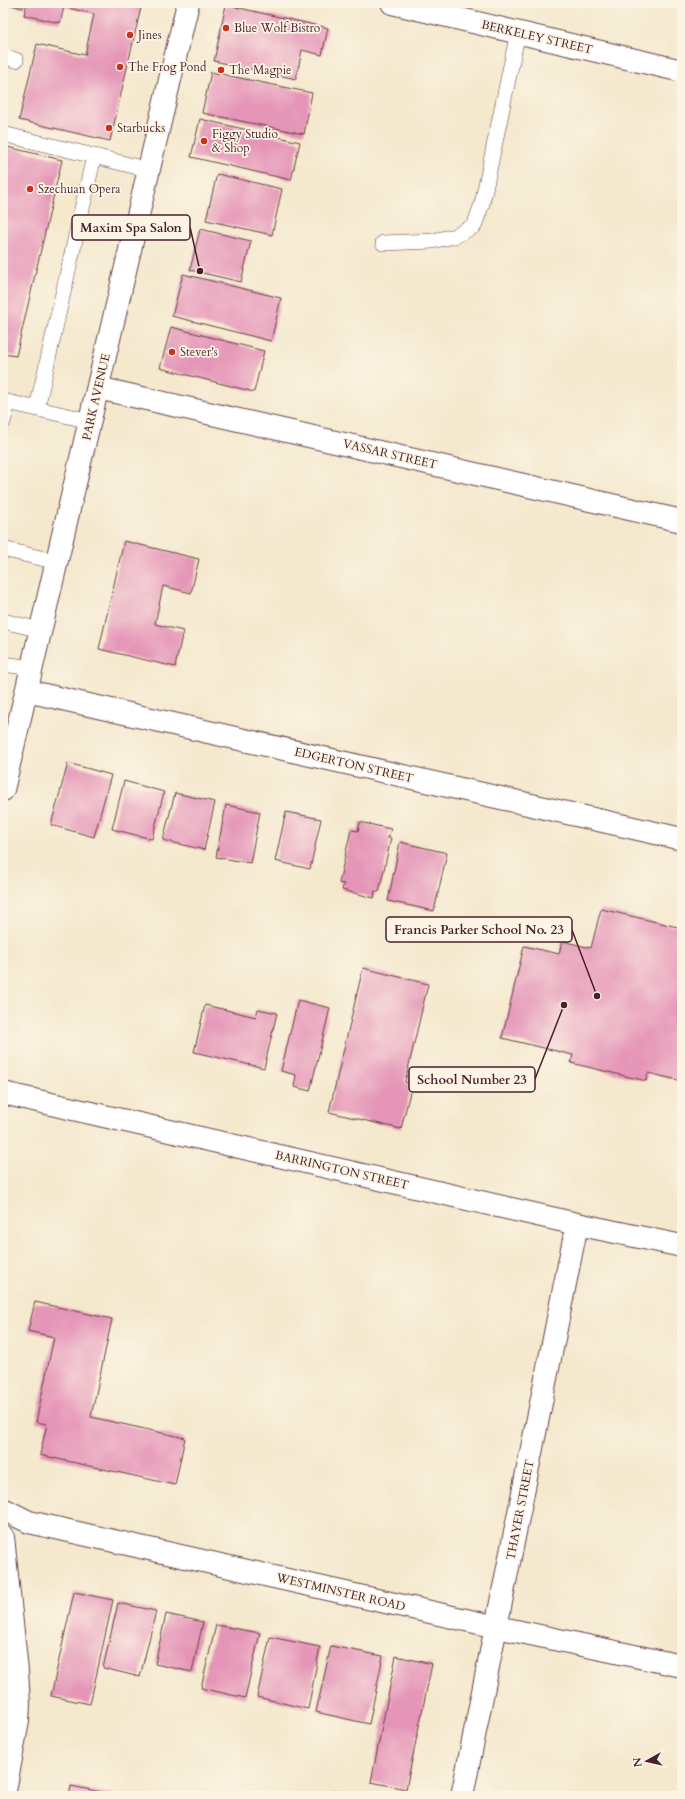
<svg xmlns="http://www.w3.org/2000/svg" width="685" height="1799" font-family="Cardo,serif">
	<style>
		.building { fill: #e595b7 }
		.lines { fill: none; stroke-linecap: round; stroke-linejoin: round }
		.service-casing { stroke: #643d43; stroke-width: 16 }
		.minor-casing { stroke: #643d43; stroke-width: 24 }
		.tertiary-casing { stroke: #643d43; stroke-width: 24 }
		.service { stroke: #fff; stroke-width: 15 }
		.minor { stroke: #fff; stroke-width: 22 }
		.tertiary { stroke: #fff; stroke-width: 22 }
		.poi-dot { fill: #c8321e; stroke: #fcf5e5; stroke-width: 1.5 }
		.labels { text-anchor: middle; stroke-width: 3.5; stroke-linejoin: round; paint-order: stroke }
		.poi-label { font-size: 12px; fill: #4a1f2b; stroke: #fcf5e5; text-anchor: start }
		.street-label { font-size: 12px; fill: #4a1f2b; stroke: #fcf5e5 }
		.leader { fill: none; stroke: #4a1f2b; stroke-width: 1.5 }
		.callout-dot { fill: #4a1f2b; stroke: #fcf5e5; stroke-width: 1.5 }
		.callout { fill: #fcf5e5; stroke: #4a1f2b; stroke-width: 1.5 }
		.callout-label { font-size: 13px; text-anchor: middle; font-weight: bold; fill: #4a1f2b }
	</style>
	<rect width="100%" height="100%" fill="#fcf5e5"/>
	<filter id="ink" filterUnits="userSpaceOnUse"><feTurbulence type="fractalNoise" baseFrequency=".025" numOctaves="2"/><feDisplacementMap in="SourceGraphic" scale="8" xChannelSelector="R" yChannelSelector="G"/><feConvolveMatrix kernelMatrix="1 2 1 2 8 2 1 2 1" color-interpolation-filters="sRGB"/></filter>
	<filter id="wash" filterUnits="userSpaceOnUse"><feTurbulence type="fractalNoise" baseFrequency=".012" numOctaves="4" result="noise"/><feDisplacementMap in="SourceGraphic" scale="16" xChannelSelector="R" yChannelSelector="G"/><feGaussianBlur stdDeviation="0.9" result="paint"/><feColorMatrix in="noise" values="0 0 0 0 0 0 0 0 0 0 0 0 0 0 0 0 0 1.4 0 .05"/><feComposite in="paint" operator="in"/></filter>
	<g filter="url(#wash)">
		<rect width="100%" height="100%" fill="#f4e8cd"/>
		<g id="blocks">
			<!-- building -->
			<path class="building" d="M3 3H24L23 8Z
				M27 3H142L110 141 19 120 37 44 85 55 94 14 64 7 60 23 24 15Z
				M226 5 328 28 322 55 302 50 296 79 214 61Z
				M211 72 312 93 304 134 202 113Z
				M200 119 300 142 291 180 191 157Z
				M3 146 62 160 16 356 3 354Z
				M217 174 282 189 272 235 206 220Z
				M200 229 251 241 241 282 190 270Z
				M183 274 281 298 271 341 172 316Z
				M171 327 264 351 254 392 160 368Z
				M124 541 199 559 191 593 163 586 155 624 183 631 175 667 99 649Z
				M68 763 111 775 94 837 51 825Z
				M124 781 164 792 152 839 112 829Z
				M175 793 215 802 204 850 163 840Z
				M226 805 260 812 250 863 216 857Z
				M286 812 321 819 310 869 275 861Z
				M360 822 391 829 388 838H391L379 892 375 891 374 898 342 890 344 884 339 883 351 830 358 831Z
				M400 842 447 853 434 911 388 901Z
				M601 909 682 928V1081L648 1073 646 1081 571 1063 573 1055 502 1038 524 946 559 954 562 941 591 948Z
				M363 968 428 984 405 1082 412 1084 401 1129 329 1112Z
				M298 1000 330 1008 310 1091 294 1087 296 1075 281 1071Z
				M205 1005 256 1017 258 1009 277 1013 264 1068 194 1052Z
				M35 1302 112 1319 91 1417 185 1438 175 1485 40 1455 47 1424 36 1422 54 1337 28 1331Z
				M74 1592 113 1600 90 1704 51 1696Z
				M118 1603 156 1611 140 1677 103 1668Z
				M166 1614 203 1622 192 1672 155 1664Z
				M216 1625 260 1633 245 1698 201 1688Z
				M270 1637 320 1647 308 1709 257 1697Z
				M331 1646 383 1656 369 1724 316 1712Z
				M396 1656 432 1664 406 1789 371 1782Z
				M71 1786 117 1795V1796H69Z
				M333 1793 343 1795 342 1796H333Z"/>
		</g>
	</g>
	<g filter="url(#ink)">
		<use href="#blocks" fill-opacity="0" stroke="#643d43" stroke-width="1"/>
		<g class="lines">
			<!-- service casing -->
			<g class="service-casing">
				<path id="service" d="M3 57 16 60
					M3 134 94 156
					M383 243 432 241 455 236 474 226 482 204 518 32
					M3 401 90 421
					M37 408 94 156 149 170
					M3 422 8 402
					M3 549 57 562
					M3 621 41 630
					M3 664 32 668"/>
			</g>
			<!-- minor casing -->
			<g class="minor-casing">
				<path id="minor" d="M392 3 682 71
					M98 388 682 521
					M27 691 682 839
					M3 1093 577 1224 682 1246
					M3 1509 29 1522 497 1627 682 1666
					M462 1796 577 1224"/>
			</g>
			<!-- tertiary casing -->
			<g class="tertiary-casing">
				<path id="tertiary" d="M3 790 188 3
					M3 1537 17 1671 19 1704 18 1721 4 1796"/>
			</g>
			<!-- service -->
			<use href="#service" class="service"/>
			<!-- minor -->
			<use href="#minor" class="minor"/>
			<!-- tertiary -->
			<use href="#tertiary" class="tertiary"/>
		</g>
	</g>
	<!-- markers -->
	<g class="poi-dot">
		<circle cx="226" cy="28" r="4"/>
		<circle cx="130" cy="35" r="4"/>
		<circle cx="120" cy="67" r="4"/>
		<circle cx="221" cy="70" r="4"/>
		<circle cx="109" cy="128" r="4"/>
		<circle cx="204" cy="141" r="4"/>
		<circle cx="30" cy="189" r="4"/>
		<circle cx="172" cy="352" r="4"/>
	</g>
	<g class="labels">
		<!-- poi labels -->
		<g class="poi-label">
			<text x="234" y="32">Blue Wolf Bistro</text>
			<text x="138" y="39">Jines</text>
			<text x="128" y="71">The Frog Pond</text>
			<text x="229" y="74">The Magpie</text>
			<text x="117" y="132">Starbucks</text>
			<text x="212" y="138">Figgy Studio<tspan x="212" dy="14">&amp; Shop</tspan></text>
			<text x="38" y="193">Szechuan Opera</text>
			<text x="180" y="356">Stever's</text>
		</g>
		<!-- street labels -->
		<g class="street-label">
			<text transform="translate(537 37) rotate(13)" y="4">BERKELEY STREET</text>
			<text transform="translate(96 397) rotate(-77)" y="4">PARK AVENUE</text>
			<text transform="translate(390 454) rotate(13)" y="4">VASSAR STREET</text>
			<text transform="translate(354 765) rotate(13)" y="4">EDGERTON STREET</text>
			<text transform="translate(342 1170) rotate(13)" y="4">BARRINGTON STREET</text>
			<text transform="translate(520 1510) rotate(-79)" y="4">THAYER STREET</text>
			<text transform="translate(341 1592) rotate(13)" y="4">WESTMINSTER ROAD</text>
		</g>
	</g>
	<!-- callouts -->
	<path class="leader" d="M200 271L190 227M597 996L572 930M564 1005L535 1079"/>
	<g class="callout-dot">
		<circle cx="200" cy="271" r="4"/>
		<circle cx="597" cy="996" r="4"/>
		<circle cx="564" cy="1005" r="4"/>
	</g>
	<g class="callout">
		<rect x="72" y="215" width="118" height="25" rx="4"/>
		<rect x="386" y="917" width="186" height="25" rx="4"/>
		<rect x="409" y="1067" width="126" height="25" rx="4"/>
	</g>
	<g class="callout-label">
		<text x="131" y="232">Maxim Spa Salon</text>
		<text x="479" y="934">Francis Parker School No. 23</text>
		<text x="472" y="1084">School Number 23</text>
	</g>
	<!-- margin -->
	<rect width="685" height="1799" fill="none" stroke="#fcf5e5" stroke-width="16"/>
	<!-- north arrow -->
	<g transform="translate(647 1761) rotate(262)" stroke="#fcf5e5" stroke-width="3" paint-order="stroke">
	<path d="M0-3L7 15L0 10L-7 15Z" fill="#4a1f2b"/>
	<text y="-6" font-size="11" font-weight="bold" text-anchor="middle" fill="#4a1f2b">N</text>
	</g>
</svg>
